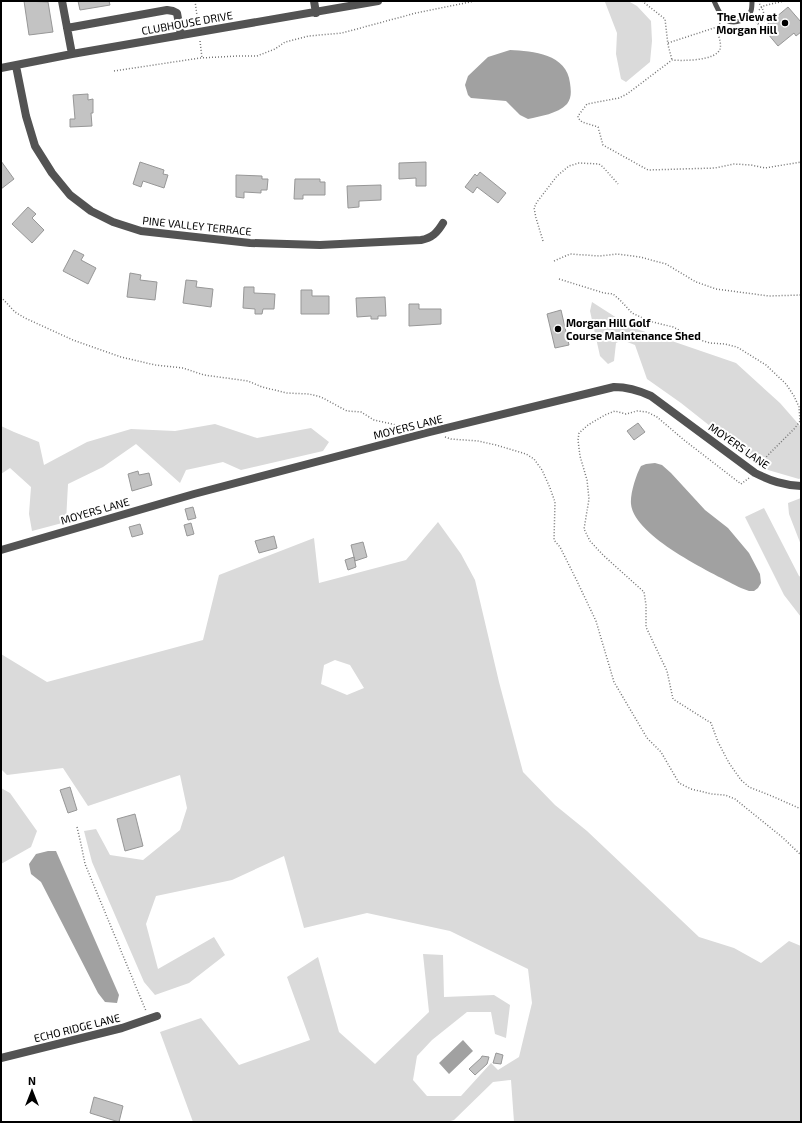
<svg xmlns="http://www.w3.org/2000/svg" width="802" height="1123" font-family="'Exo 2',sans-serif">
	<style>
		.green { fill: #dadada; fill-rule: evenodd }
		.water { fill: #a1a1a1 }
		.building { fill: #c3c3c3; stroke: #979797 }
		.lines { fill: none; stroke-linecap: round; stroke-linejoin: round }
		.path { stroke: #757575; stroke-width: 1.5; stroke-dasharray: 1 2; stroke-linecap: butt }
		.service { stroke: #535353; stroke-width: 5 }
		.minor { stroke: #535353; stroke-width: 8 }
		.poi-dot { fill: #000; stroke: #fff; stroke-width: 1.5 }
		.labels { text-anchor: middle; stroke-width: 4; stroke-linejoin: round; paint-order: stroke }
		.poi-label { font-size: 11px; font-weight: bold; fill: #000; stroke: #fff; text-anchor: end }
		.street-label { font-size: 11px; fill: #000; stroke: #fff }
	</style>
	<rect width="100%" height="100%" fill="#fff"/>
	<!-- green -->
	<path class="green" d="M608 1H628L637 6 651 21 652 41 650 62 626 82 621 79 616 54 617 33 605 2Z
		M592 302 631 327 736 363 780 403 801 427V478L799 479 768 470 753 460 681 403 647 379 635 345 622 340 616 343 614 361 608 364 600 356 590 311Z
		M215 424 257 438 311 428 329 442 323 451 241 470 223 462 186 470 180 483 136 444 103 467 68 484 66 522 32 531 29 514 31 487 10 468 1 474V426L14 432 39 442 44 465 87 442 131 429 175 431Z
		M801 498V545L789 514 788 503Z
		M764 508 799 576 801 577V617L784 595 745 517Z
		M438 522 461 554 475 580 499 682 523 772 555 805 587 831 699 937 734 948 761 963 789 941 801 946V1122H514L511 1080 493 1082 454 1120 447 1122H193L160 1032 201 1018 239 1065 310 1040 287 977 318 957 339 1032 375 1064 429 1012 423 954 443 955 444 997 494 995 510 1005 506 1038 495 1034 491 1012H467L432 1040 417 1056 413 1080 427 1096H461L491 1063 498 1070 519 1057 532 1003 528 969 450 931 367 913 304 928 284 856 232 880 156 896 146 924 158 969 214 937 225 955 189 983 155 995 144 982 92 862 84 831 96 829 110 855 143 860 180 830 187 808 180 775 88 806 63 768 7 775 1 769V654L47 682 203 640 219 575 314 538 319 583 406 560ZM335 660 350 665 364 688 347 695 321 684 324 665Z
		M1 788 10 793 37 831 31 847 1 864Z"/>
	<!-- water -->
	<path class="water" d="M510 50C533 51 567 54 570 83 571 90 572 98 567 104 557 114 541 116 528 119L520 115 506 101 471 98 468 95 465 85 468 76 488 57Z
		M655 463 662 465 671 473 705 510 728 528 749 553 760 574 761 583 758 588 754 591H749L741 588C714 574 634 537 631 504 630 494 636 475 641 466L646 464Z
		M48 851H56L119 995 117 1003 105 1002 98 993 41 882 31 874 29 864 36 854Z
		M463 1040 473 1051 449 1074 439 1063Z"/>
	<!-- building -->
	<path class="building" d="M24 1 48 2 53 32 29 35Z
		M78 1H109L110 5 80 10Z
		M788 7 801 22V32L796 36 794 33 778 46 763 28Z
		M88 94V100L93 99V113H91L92 126 70 127V119H75L73 95Z
		M1 161 14 179 1 189Z
		M140 162 164 170 163 174 168 175 164 188 143 181 141 187 133 184Z
		M426 162V186H416V178L399 179V163Z
		M480 172 506 193 498 203 477 187 473 193 465 187 475 174 477 176Z
		M236 175 262 176V179H268L267 190H261V193L244 192V198L236 197Z
		M295 179H320V182H325V195H303V199H294Z
		M381 185V200L359 201V207L348 208 347 186Z
		M28 207 36 214 32 218 44 230 32 243 12 224Z
		M74 250 84 255 81 260 96 268 88 284 63 271Z
		M130 273 141 275 140 280 157 282 155 300 127 297Z
		M186 280 197 281 196 287 213 289 211 307 183 303Z
		M244 287H254V293L275 294 274 309H263L262 314H255V309L243 308Z
		M301 290H312V296H329V314H301Z
		M385 297 386 316H378V319H371V316L357 317 356 298Z
		M409 304H419V309H441V324L409 326Z
		M561 310 569 345 555 348 547 314Z
		M638 423 645 432 634 440 627 431Z
		M138 471 139 475 149 473 152 485 132 491 128 474Z
		M193 507 196 518 188 520 185 509Z
		M191 523 194 534 187 536 184 525Z
		M140 524 143 534 132 537 129 527Z
		M274 536 277 548 259 553 255 541Z
		M363 542 367 557 355 561 351 545Z
		M354 557 356 567 348 570 345 560Z
		M70 787 77 810 68 813 60 790Z
		M135 814 143 846 125 851 117 819Z
		M496 1053 503 1055 501 1064 493 1063Z
		M482 1056 489 1057 487 1064 475 1075 469 1069 481 1058Z
		M94 1097 123 1106 119 1122 90 1113Z"/>
	<g class="lines">
		<!-- path -->
		<path class="path" d="M195 1 198 23
			M642 1 665 19 668 45 672 60
			M759 10 763 6 784 1
			M753 21 758 23 759 32 761 35
			M720 23 717 27C717 34 722 42 720 49 716 61 682 61 672 60L627 94 619 98 587 104 578 116V118L582 122 598 127 603 145 648 170 715 168 734 164 751 165 765 168 801 162
			M758 23 763 22 765 19 763 10 759 3
			M200 41 202 58
			M668 43 717 27
			M114 71 200 58 238 56H257L275 49 285 42 309 36 342 33 416 13 475 1
			M543 241 536 218 534 208 537 202 557 176 569 166 579 163 599 164 603 167 618 184
			M554 261 570 254 600 256 617 254 640 257 666 264 696 282 716 289 769 296 801 295
			M559 279 604 293 613 294 620 300 632 313 649 321 673 327 697 339 710 343 725 344 737 347 766 365 786 384 794 396 799 407 800 421 795 428 767 456 759 467
			M1 297 15 312 25 318 73 340 121 357 155 365 183 368 204 375 248 381 262 387 287 393 309 394 321 397 347 411 361 412 374 420 410 428
			M445 437 451 439 478 441 496 445 526 454 534 459 542 470 550 488 555 502 554 540 560 547 576 579 596 621 614 682 647 738 661 752 679 783 691 789 712 794 725 795 735 799 782 837 801 855
			M749 478 741 484 684 440 657 417 647 412 637 411 626 414 615 411 605 415 588 425 579 433 578 440 580 456 587 480 589 499 584 529 590 541 603 555 644 592 646 605V627L667 671 673 699 711 723 718 742 729 763 741 780 749 787 774 797 801 809
			M77 827 81 844 85 864 146 1011"/>
		<!-- service -->
		<path class="service" d="M714 1C717 7 720 16 726 20 735 25 747 20 751 11 752 8 752 4 752 1"/>
		<!-- minor -->
		<path class="minor" d="M62 1 72 54
			M314 1 316 13
			M67 28 167 10 173 11 177 13 181 35
			M16 66 26 116 35 146 52 173 70 195 91 211 113 222 141 231 250 243 320 245 421 240C432 238 437 233 443 223
			M1 68 72 54 378 1
			M1 550 194 494 430 432 614 387C628 387 638 390 651 396L755 473C771 481 783 485 801 486
			M1 1058 122 1028 157 1016"/>
	</g>
	<!-- markers -->
	<g class="poi-dot">
		<circle cx="785" cy="23" r="4"/>
		<circle cx="558" cy="329" r="4"/>
	</g>
	<g class="labels">
		<!-- poi labels -->
		<g class="poi-label">
			<text x="777" y="21">The View at<tspan x="777" dy="13">Morgan Hill</tspan></text>
			<text x="566" y="327" text-anchor="start">Morgan Hill Golf<tspan x="566" dy="13">Course Maintenance Shed</tspan></text>
		</g>
		<!-- street labels -->
		<g class="street-label">
			<text transform="translate(187 23) rotate(-10)" y="4">CLUBHOUSE DRIVE</text>
			<text transform="translate(197 226) rotate(6)" y="4">PINE VALLEY TERRACE</text>
			<text transform="translate(408 427) rotate(-14)" y="4">MOYERS LANE</text>
			<text transform="translate(739 446) rotate(35)" y="4">MOYERS LANE</text>
			<text transform="translate(95 511) rotate(-16)" y="4">MOYERS LANE</text>
			<text transform="translate(77 1028) rotate(-14)" y="4">ECHO RIDGE LANE</text>
		</g>
	</g>
	<!-- border -->
	<rect width="802" height="1123" fill="none" stroke="#000000" stroke-width="4"/>
	<!-- north arrow -->
	<g transform="translate(32 1091)" stroke="#ffffff" stroke-width="3" paint-order="stroke">
	<path d="M0-3L7 15L0 10L-7 15Z" fill="#000000"/>
	<text y="-6" font-size="11" font-weight="bold" text-anchor="middle" fill="#000000">N</text>
	</g>
</svg>
